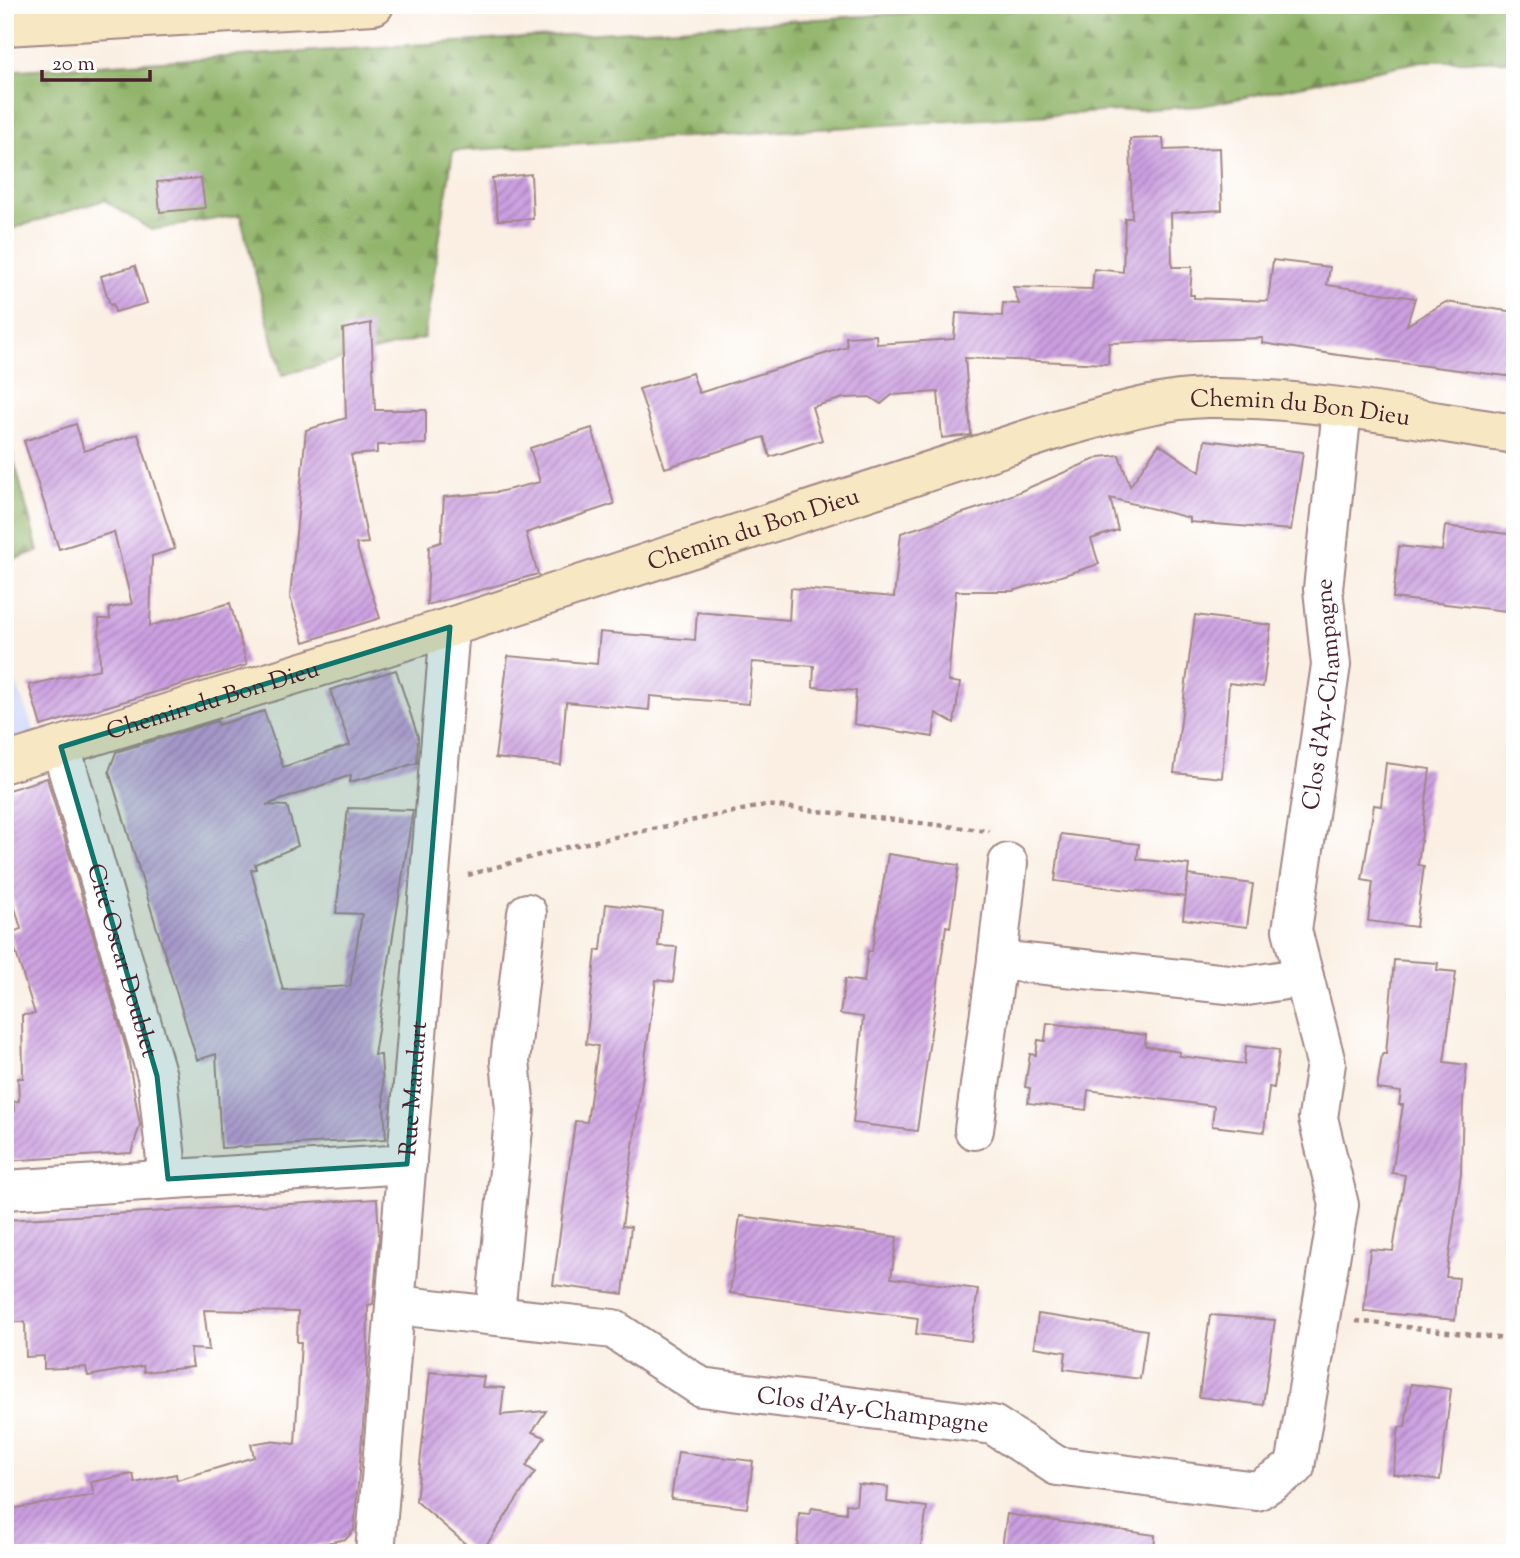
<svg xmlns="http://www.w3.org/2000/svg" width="1520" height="1558" font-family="'Sorts Mill Goudy',serif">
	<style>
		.built { fill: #d1d9f9 }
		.forest { fill: url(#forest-firs); stroke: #6d6a4a; stroke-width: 2 }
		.building { fill: url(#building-hatch) }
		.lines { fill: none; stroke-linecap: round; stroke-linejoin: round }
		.street-casing { stroke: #a28786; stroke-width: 42 }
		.secondary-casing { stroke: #a28786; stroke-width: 42 }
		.path { stroke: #a28786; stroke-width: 4.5; stroke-dasharray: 5 5; stroke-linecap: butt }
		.street { stroke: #fff; stroke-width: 38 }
		.secondary { stroke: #f7e8c3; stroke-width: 38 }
		.marked { fill: #0f766e; fill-opacity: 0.2; stroke: #0f766e; stroke-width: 5; stroke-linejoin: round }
		.labels { text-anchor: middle; stroke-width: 7; stroke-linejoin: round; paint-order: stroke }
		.street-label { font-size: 24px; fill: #4a1f2b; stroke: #fff }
	</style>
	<defs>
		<pattern id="forest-firs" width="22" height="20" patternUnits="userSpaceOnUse" patternTransform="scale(1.75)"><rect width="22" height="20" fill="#90b469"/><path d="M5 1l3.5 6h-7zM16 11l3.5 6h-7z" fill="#789257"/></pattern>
		<pattern id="building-hatch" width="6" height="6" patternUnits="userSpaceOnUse" patternTransform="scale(1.75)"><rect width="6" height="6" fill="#cb9fe0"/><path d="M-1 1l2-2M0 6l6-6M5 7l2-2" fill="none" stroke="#a781b6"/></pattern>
	</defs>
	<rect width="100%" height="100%" fill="#fff"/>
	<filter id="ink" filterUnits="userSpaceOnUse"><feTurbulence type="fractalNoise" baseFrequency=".0143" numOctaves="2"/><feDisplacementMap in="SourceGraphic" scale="14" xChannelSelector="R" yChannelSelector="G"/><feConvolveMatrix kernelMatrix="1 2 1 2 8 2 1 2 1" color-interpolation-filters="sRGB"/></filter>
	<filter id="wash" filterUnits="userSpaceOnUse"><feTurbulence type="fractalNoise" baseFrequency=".00686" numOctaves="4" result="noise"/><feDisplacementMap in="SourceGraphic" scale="28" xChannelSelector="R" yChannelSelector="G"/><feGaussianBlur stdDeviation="1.57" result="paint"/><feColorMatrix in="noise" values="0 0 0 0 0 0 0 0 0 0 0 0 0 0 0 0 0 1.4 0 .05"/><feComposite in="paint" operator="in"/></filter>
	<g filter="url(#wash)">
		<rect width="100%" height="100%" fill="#faefe2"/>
		<!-- built -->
		<path class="built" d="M5 654 42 752 5 763Z"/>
		<!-- forest -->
		<path class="forest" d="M1038 5H1515V61H1422L1201 106 453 151 424 338 282 375 240 215 151 230 104 200 5 231V71Z
			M5 426 38 551 5 562Z"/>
		<g id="blocks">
			<!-- building -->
			<path class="building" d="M1163 138 1164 150 1220 148 1222 210 1171 213 1172 267H1192L1190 295H1194V298L1268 301 1273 260 1330 267 1327 285 1415 298 1407 325 1446 302 1515 312V377L1338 355 1262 343 1263 338 1109 343 1108 364 965 358 971 435 942 438 938 392 892 395 881 404 870 397 844 398 812 407 822 440 770 457 764 437 665 468 639 389 692 373 699 393 847 347 846 337 876 335 877 344 954 339 956 313 1002 316 1003 303 1019 304 1013 287 1092 289 1094 269 1123 272 1125 218H1132L1130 139Z
				M531 174 533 219 498 220 492 178Z
				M201 178 205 208 160 212 157 182Z
				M135 266 147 303 115 312 113 304 110 305 101 276Z
				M371 323 375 410H426V444L377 445V453L351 455 368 543 356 544 380 618 304 642 290 597 306 430 346 418 343 329Z
				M76 424 84 451 138 434 175 549 152 556 150 626 230 603 247 665 41 726 29 685 100 669 99 619H110L109 608 132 604 114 532 59 549 24 441Z
				M592 428 614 504 526 533 538 574 427 605 429 546 441 542 444 497 498 492 540 482 530 448Z
				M1205 440 1303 452 1291 530 1190 522V518L1110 498 1118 530 1091 539 1099 564 1013 591H956L948 681 960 683 954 723 936 713 933 737 854 724 856 691 813 687 814 666 752 662 749 704 650 696 649 710 566 702 561 765 495 758 508 656 597 664 600 632 695 640 697 612 789 620 791 588 894 597 901 533 991 504 1100 457 1119 455 1130 486 1159 444 1200 472Z
				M1445 526 1515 535V612L1393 598 1399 546 1442 551Z
				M1195 615 1271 625 1263 687 1229 683 1222 778 1174 773Z
				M396 670 418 737 417 763 350 782 351 775 266 805 287 806 298 846 255 864 256 869 251 870 283 990 350 986 362 914 336 913 348 808 413 810 374 1055H381L386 1139 221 1148 216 1054 197 1060 109 771 116 752 217 721 218 725 264 711 283 767 350 745 330 690Z
				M1386 763 1430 769 1418 865 1424 866 1416 927 1368 921 1373 882 1362 880 1374 805 1381 806Z
				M47 778 127 1051 140 1125 131 1153 5 1161V1113L14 1112 13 1102 19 1101 18 1078H23L22 1015 35 1014 10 933 21 929 5 873V791Z
				M1061 834 1139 844 1137 859 1189 865 1185 897 1055 881Z
				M888 854 959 865 950 927 946 926 917 1131 853 1123 863 1017 840 1014 845 979 864 982 868 951H872Z
				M1188 875 1253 884 1247 927 1183 919Z
				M606 904 662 911 658 946 677 947 673 982 656 980 622 1226 631 1227 623 1294 553 1285 575 1121 587 1122 598 1046 586 1044 596 950H601Z
				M1394 960 1438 963 1437 970 1456 972 1444 1062 1467 1065 1463 1100 1461 1173 1446 1277 1459 1278 1455 1320 1364 1311 1370 1249 1393 1251 1405 1175 1392 1173 1403 1105H1399L1401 1092 1377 1089 1382 1054H1386Z
				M1047 1023 1146 1035 1145 1046 1180 1052 1179 1056 1244 1064 1246 1046 1279 1050 1274 1088 1269 1087 1264 1132 1212 1126 1214 1106 1088 1090 1086 1110 1028 1103 1030 1088 1025 1087 1030 1054 1036 1055 1038 1040 1045 1041Z
				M377 1199 379 1237 373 1304 368 1305 367 1378 354 1530 346 1539 277 1553H5V1510L94 1495 91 1482 133 1474 135 1483 176 1474 177 1480 254 1457 251 1444 269 1441 295 1444 301 1342H297L298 1312 204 1310 209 1350 190 1349 193 1367 144 1372 143 1366 88 1376 86 1367 44 1369V1356L26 1357 25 1322H5V1220Z
				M740 1216 897 1237 891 1278 978 1289 971 1341 916 1334 918 1318 730 1293Z
				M1038 1314 1147 1330 1140 1379 1064 1369 1066 1352 1034 1347Z
				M1210 1315 1275 1320 1263 1405 1199 1397Z
				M430 1372 484 1377 482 1387 504 1388 501 1415 546 1411 532 1432 545 1437 526 1466 535 1472 481 1553H476L416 1501Z
				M1411 1384 1451 1389 1440 1480 1393 1474 1399 1427H1405Z
				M678 1452 753 1461 747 1508 671 1499Z
				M858 1484 888 1487 887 1502 927 1507 920 1553H797L799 1513 810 1514 811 1508 846 1513V1504L856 1505Z
				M1007 1514 1155 1535 1154 1553H1001Z"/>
		</g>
	</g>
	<g filter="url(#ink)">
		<use href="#blocks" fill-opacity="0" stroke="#a28786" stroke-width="2"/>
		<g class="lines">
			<!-- street casing -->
			<g class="street-casing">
				<g id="street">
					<path id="s1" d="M61 747 157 1076 168 1179"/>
					<path d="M997 960 1008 863"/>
					<path d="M974 1130 997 960 1247 986 1304 977"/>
					<path d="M5 1190 407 1164"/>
					<path id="s2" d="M396 1305 613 1329 701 1387 993 1425 1057 1466 1257 1491 1295 1467 1339 1205 1318 1118 1326 1063 1292 930 1331 665 1323 589 1342 409"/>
					<path d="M495 1314 515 1109 510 1061 527 913"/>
					<path id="s3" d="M375 1553 450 627"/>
				</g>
			</g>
			<!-- secondary casing -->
			<g class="secondary-casing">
				<g id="secondary">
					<path d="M5 26 374 5"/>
					<path id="s4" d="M5 763 450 627 1062 428C1110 415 1158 399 1208 398 1310 397 1414 419 1515 434"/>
				</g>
			</g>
			<!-- path -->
			<path class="path" d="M468 875 568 847 766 805 989 831
				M1356 1321 1515 1340"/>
			<!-- street -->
			<use href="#street" class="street"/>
			<!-- secondary -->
			<use href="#secondary" class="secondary"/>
		</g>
	</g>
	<!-- marked area -->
	<path class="marked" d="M450 627 407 1164 168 1179 157 1076 61 747Z"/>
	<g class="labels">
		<!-- street labels -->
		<g class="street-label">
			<text dy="8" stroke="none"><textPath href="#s4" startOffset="1351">Chemin du Bon Dieu</textPath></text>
			<text dy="8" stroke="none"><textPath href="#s4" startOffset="784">Chemin du Bon Dieu</textPath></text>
			<text dy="8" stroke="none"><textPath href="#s2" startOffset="1727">Clos d'Ay-Champagne</textPath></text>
			<text dy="8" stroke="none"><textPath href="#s4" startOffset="217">Chemin du Bon Dieu</textPath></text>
			<text dy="8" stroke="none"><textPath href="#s1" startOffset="222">Cité Oscar Doublet</textPath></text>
			<text dy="8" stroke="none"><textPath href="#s3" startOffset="466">Rue Mandart</textPath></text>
			<text dy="8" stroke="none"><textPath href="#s2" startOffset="497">Clos d'Ay-Champagne</textPath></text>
		</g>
	</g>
	<!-- margin -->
	<rect width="1520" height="1558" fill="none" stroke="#fff" stroke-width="28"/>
	<!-- scale -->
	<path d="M42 70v10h108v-10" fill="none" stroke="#4a1f2b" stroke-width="3.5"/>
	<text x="52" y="70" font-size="21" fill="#4a1f2b" stroke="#ffffff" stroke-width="5" paint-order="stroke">20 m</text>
</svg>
